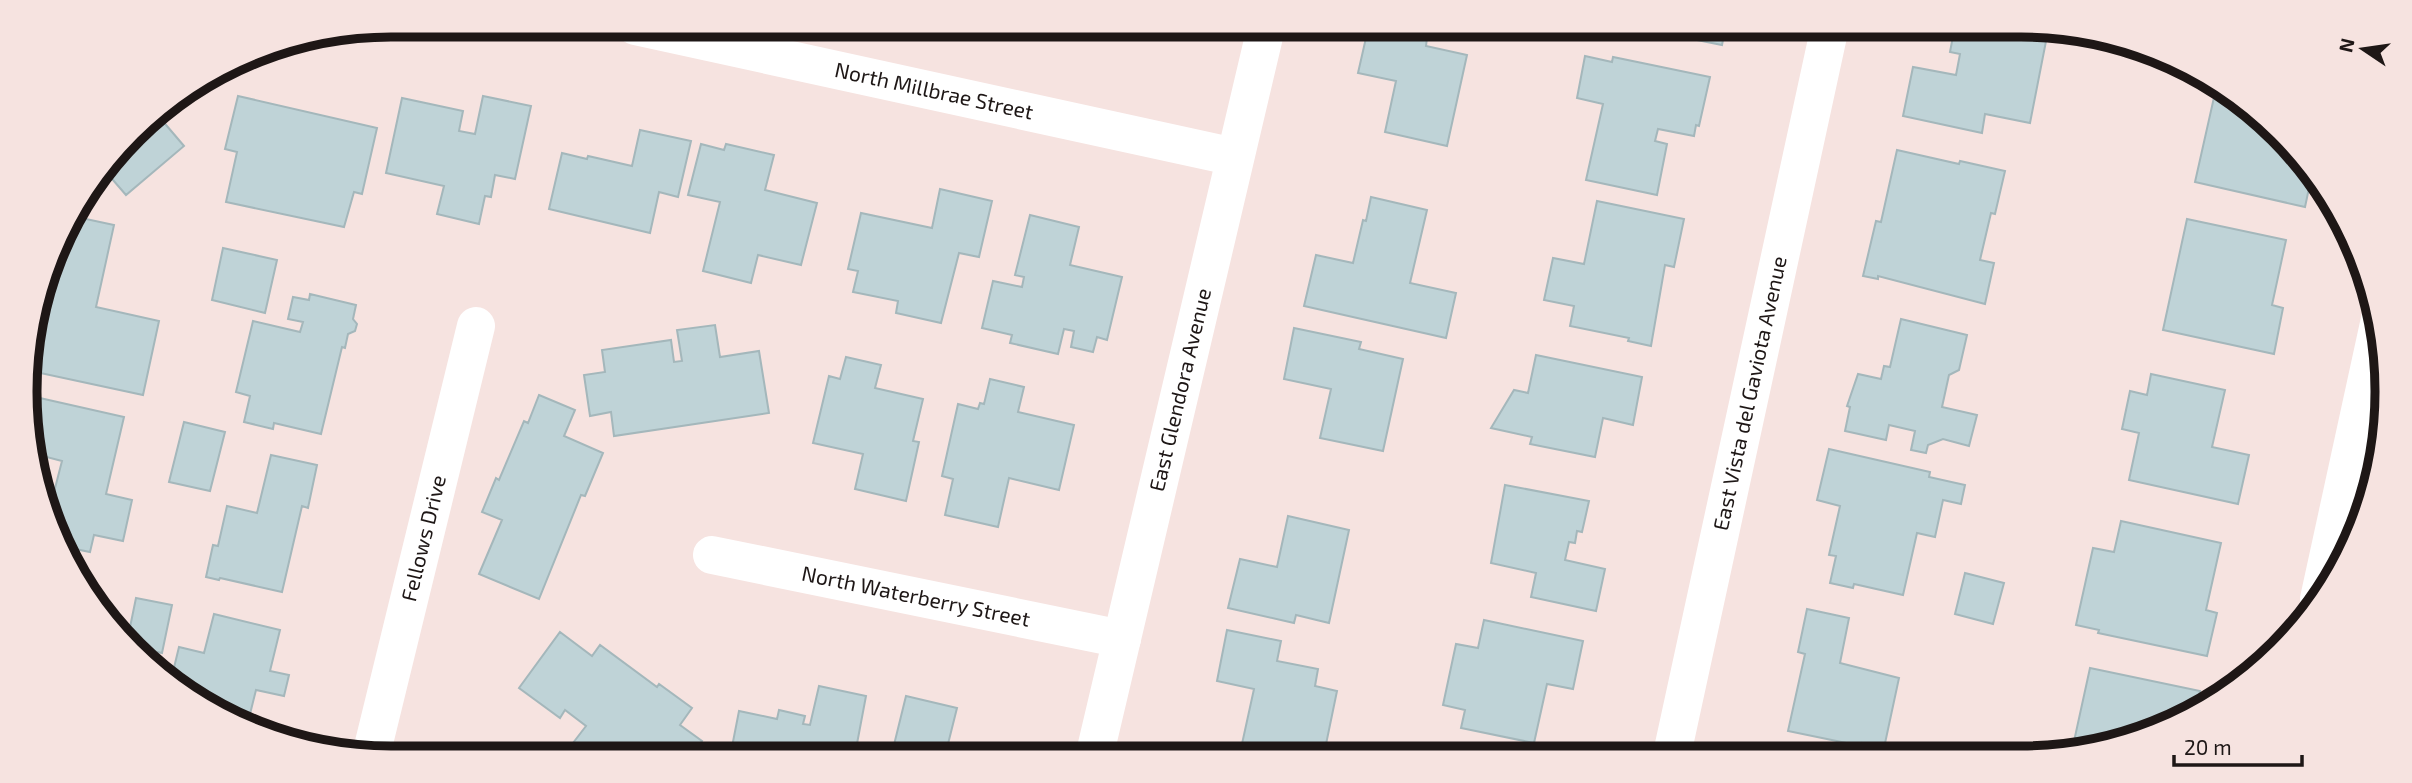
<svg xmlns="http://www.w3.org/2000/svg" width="2412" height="783" font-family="'Exo 2',sans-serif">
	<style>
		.building { fill: #bfd3d7; stroke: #a4b7bb; stroke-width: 2 }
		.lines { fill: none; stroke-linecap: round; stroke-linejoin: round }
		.minor { stroke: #fff; stroke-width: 38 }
		.labels { text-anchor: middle; stroke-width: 6; stroke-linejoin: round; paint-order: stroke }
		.street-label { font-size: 21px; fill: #1e1716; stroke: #f6e3e0 }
		.rim { fill: none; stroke: #1e1716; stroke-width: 9 }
	</style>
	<rect width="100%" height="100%" fill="#f6e3e0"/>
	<!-- building -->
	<path class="building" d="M1368 29H1384L1427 38 1426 46 1467 55 1447 146 1385 132 1396 81 1358 73Z
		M1678 30H1725L1722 45 1677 36Z
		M1954 31H2048L2030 123 1985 114 1982 133 1903 116 1913 67 1956 75 1960 54 1950 52Z
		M1585 56 1612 62 1613 57 1710 77 1699 126 1696 125 1694 136 1658 129 1655 141 1667 144 1657 195 1586 180 1603 104 1577 98Z
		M2217 84 2225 87 2312 174 2305 207 2195 182Z
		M238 96 377 128 362 194 354 192 344 227 226 202 237 152 225 149Z
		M483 96 531 106 515 179 495 175 491 197 485 196 479 224 437 214 444 186 386 173 402 98 463 111 459 131 475 134Z
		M155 112 184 146 126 195 106 172 149 116Z
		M640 130 691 141 678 197 659 192 650 233 549 209 562 153 587 159 588 156 632 166Z
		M701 144 724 150 726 144 774 155 765 190 817 203 801 265 758 255 751 283 703 271 720 202 688 195Z
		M1897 150 1959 164 1960 161 2005 171 1995 214 1991 213 1980 260 1994 263 1985 304 1878 276V279L1863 276 1876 221 1881 222Z
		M940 189 992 201 979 257 959 253 941 323 896 313 898 301 853 292 858 271 848 269 861 213 932 228Z
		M1371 197 1427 210 1410 283 1456 293 1446 338 1304 306 1316 255 1353 263 1363 220 1366 221Z
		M1597 201 1684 219 1674 267 1665 265 1651 346 1628 341 1629 338 1570 326 1574 306 1544 300 1553 258 1584 264Z
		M1030 215 1079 227 1070 265 1122 277 1107 340 1097 337 1093 352 1071 347 1074 331 1064 329 1058 354 1010 343 1012 335 982 328 993 281 1022 287 1024 277 1015 275Z
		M72 216 114 225 96 307 159 321 143 395 31 371 54 264 52 263 63 229Z
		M2187 219 2286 240 2272 305 2283 308 2274 354 2163 330Z
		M223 248 277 260 265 313 212 300Z
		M310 294 356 305 353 319 357 324 355 331 348 334 345 348 342 347 321 434 274 423 273 429 244 422 250 396 236 392 253 321 300 332 303 322 288 319 293 297 309 300Z
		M1901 319 1967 335 1959 370 1949 375 1942 407 1977 415 1969 446 1943 439 1928 445 1926 453 1911 450 1915 431 1889 425 1886 440 1845 431 1850 407 1847 406 1858 374 1881 379 1884 366 1890 367Z
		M715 325 720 357 759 351 769 413 614 436 611 412 590 416 584 375 605 372 602 350 671 340 674 362 682 361 677 330Z
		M1294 328 1361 342 1359 349 1403 359 1383 451 1320 438 1331 389 1284 379Z
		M1536 355 1642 377 1633 425 1603 418 1595 457 1530 444 1532 437 1491 428 1514 390 1528 393Z
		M846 357 881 365 875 388 923 399 913 441 919 442 906 501 855 489 863 454 813 443 829 376 840 379Z
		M2151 374 2225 390 2212 447 2249 455 2238 504 2129 480 2139 433 2122 429 2130 391 2147 395Z
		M990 379 1024 387 1018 412 1074 425 1059 490 1009 478 998 527 945 515 953 479 942 476 958 404 978 409 980 403 984 404Z
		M539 395 575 410 564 436 603 453 585 496 581 495 539 599 479 574 502 520 482 512 496 478 499 480 524 421 528 423Z
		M31 396 124 417 106 494 132 500 123 541 94 535 90 552 75 549 73 557 68 556 40 493 53 496 62 461 35 454Z
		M184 422 225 432 210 491 169 482Z
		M1829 449 1930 472 1929 477 1965 485 1961 504 1943 500 1935 537 1917 533 1903 595 1854 584 1853 588 1830 583 1836 556 1829 555 1840 506 1817 500Z
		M271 455 317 465 308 508 302 506 282 592 220 578 219 580 206 577 213 545 218 546 227 506 257 513Z
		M1505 485 1589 501 1582 532 1577 531 1575 543 1569 542 1565 560 1605 569 1596 611 1531 597 1536 573 1491 563Z
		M1288 516 1349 530 1329 623 1296 615 1294 623 1228 608 1240 559 1277 567Z
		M2121 521 2221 543 2206 610 2217 613 2207 656 2098 633 2099 630 2076 625 2093 548 2114 552Z
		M1965 573 2004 583 1993 624 1955 614Z
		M136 598 172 605 162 653 139 648 128 637Z
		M1807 609 1849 618 1840 663 1899 678 1884 748 1862 743 1861 746 1788 731 1805 654 1798 652Z
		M214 614 280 630 270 671 289 675 284 696 256 690 248 722 201 702 202 700 187 696 171 680 179 647 204 653Z
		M1484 620 1583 641 1573 689 1547 684 1534 743 1461 728 1465 710 1443 705 1456 644 1478 648Z
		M1227 630 1281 641 1277 661 1318 669 1315 686 1337 691 1324 754 1240 753 1254 689 1217 681Z
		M560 632 592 656 600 645 657 687 659 684 692 708 680 725 702 741 694 752H574L573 743 586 726 565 710 560 718 519 688Z
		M2090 668 2200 691 2196 712 2182 721 2071 755Z
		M819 686 866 696 856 749 835 744 833 753 731 752 739 711 777 719 779 710 805 716 803 724 810 725Z
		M906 696 957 708 948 744 983 753H892Z"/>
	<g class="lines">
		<!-- minor -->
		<g class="minor">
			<path id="s1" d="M635 26 1235 157"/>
			<path id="s2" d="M712 555 1122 639"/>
			<path d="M2319 599 2380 319"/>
			<path id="s3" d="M372 751 476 326"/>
			<path id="s4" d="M1095 753 1266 28"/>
			<path id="s5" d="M1672 754 1829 31"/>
		</g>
	</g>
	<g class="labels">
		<!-- street labels -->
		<g class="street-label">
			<text dy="7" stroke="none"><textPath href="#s1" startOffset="306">North Millbrae Street</textPath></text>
			<text dy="7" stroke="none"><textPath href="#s4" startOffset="373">East Glendora Avenue</textPath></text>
			<text dy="7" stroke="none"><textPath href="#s5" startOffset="369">East Vista del Gaviota Avenue</textPath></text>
			<text dy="7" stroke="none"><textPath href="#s3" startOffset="219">Fellows Drive</textPath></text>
			<text dy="7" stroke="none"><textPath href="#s2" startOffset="208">North Waterberry Street</textPath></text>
		</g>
	</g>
	<!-- crop -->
	<path d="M0 0H2412V783H0ZM391 37H2021A354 354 0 0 1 2375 391V392A354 354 0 0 1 2021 746H391A354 354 0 0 1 37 392V391A354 354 0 0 1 391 37Z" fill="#f6e3e0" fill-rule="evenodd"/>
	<path class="rim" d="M391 37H2021A354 354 0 0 1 2375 391V392A354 354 0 0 1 2021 746H391A354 354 0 0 1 37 392V391A354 354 0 0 1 391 37Z"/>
	<!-- north arrow -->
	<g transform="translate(2363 49) rotate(283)" stroke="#f6e3e0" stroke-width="5" paint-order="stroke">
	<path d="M0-5L12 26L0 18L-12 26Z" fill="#1e1716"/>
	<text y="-10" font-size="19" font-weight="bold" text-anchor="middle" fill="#1e1716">N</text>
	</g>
	<!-- scale -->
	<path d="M2174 755v10h128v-10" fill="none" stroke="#1e1716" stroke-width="3.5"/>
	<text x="2184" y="755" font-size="21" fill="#1e1716" stroke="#f6e3e0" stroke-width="5" paint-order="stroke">20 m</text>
</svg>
